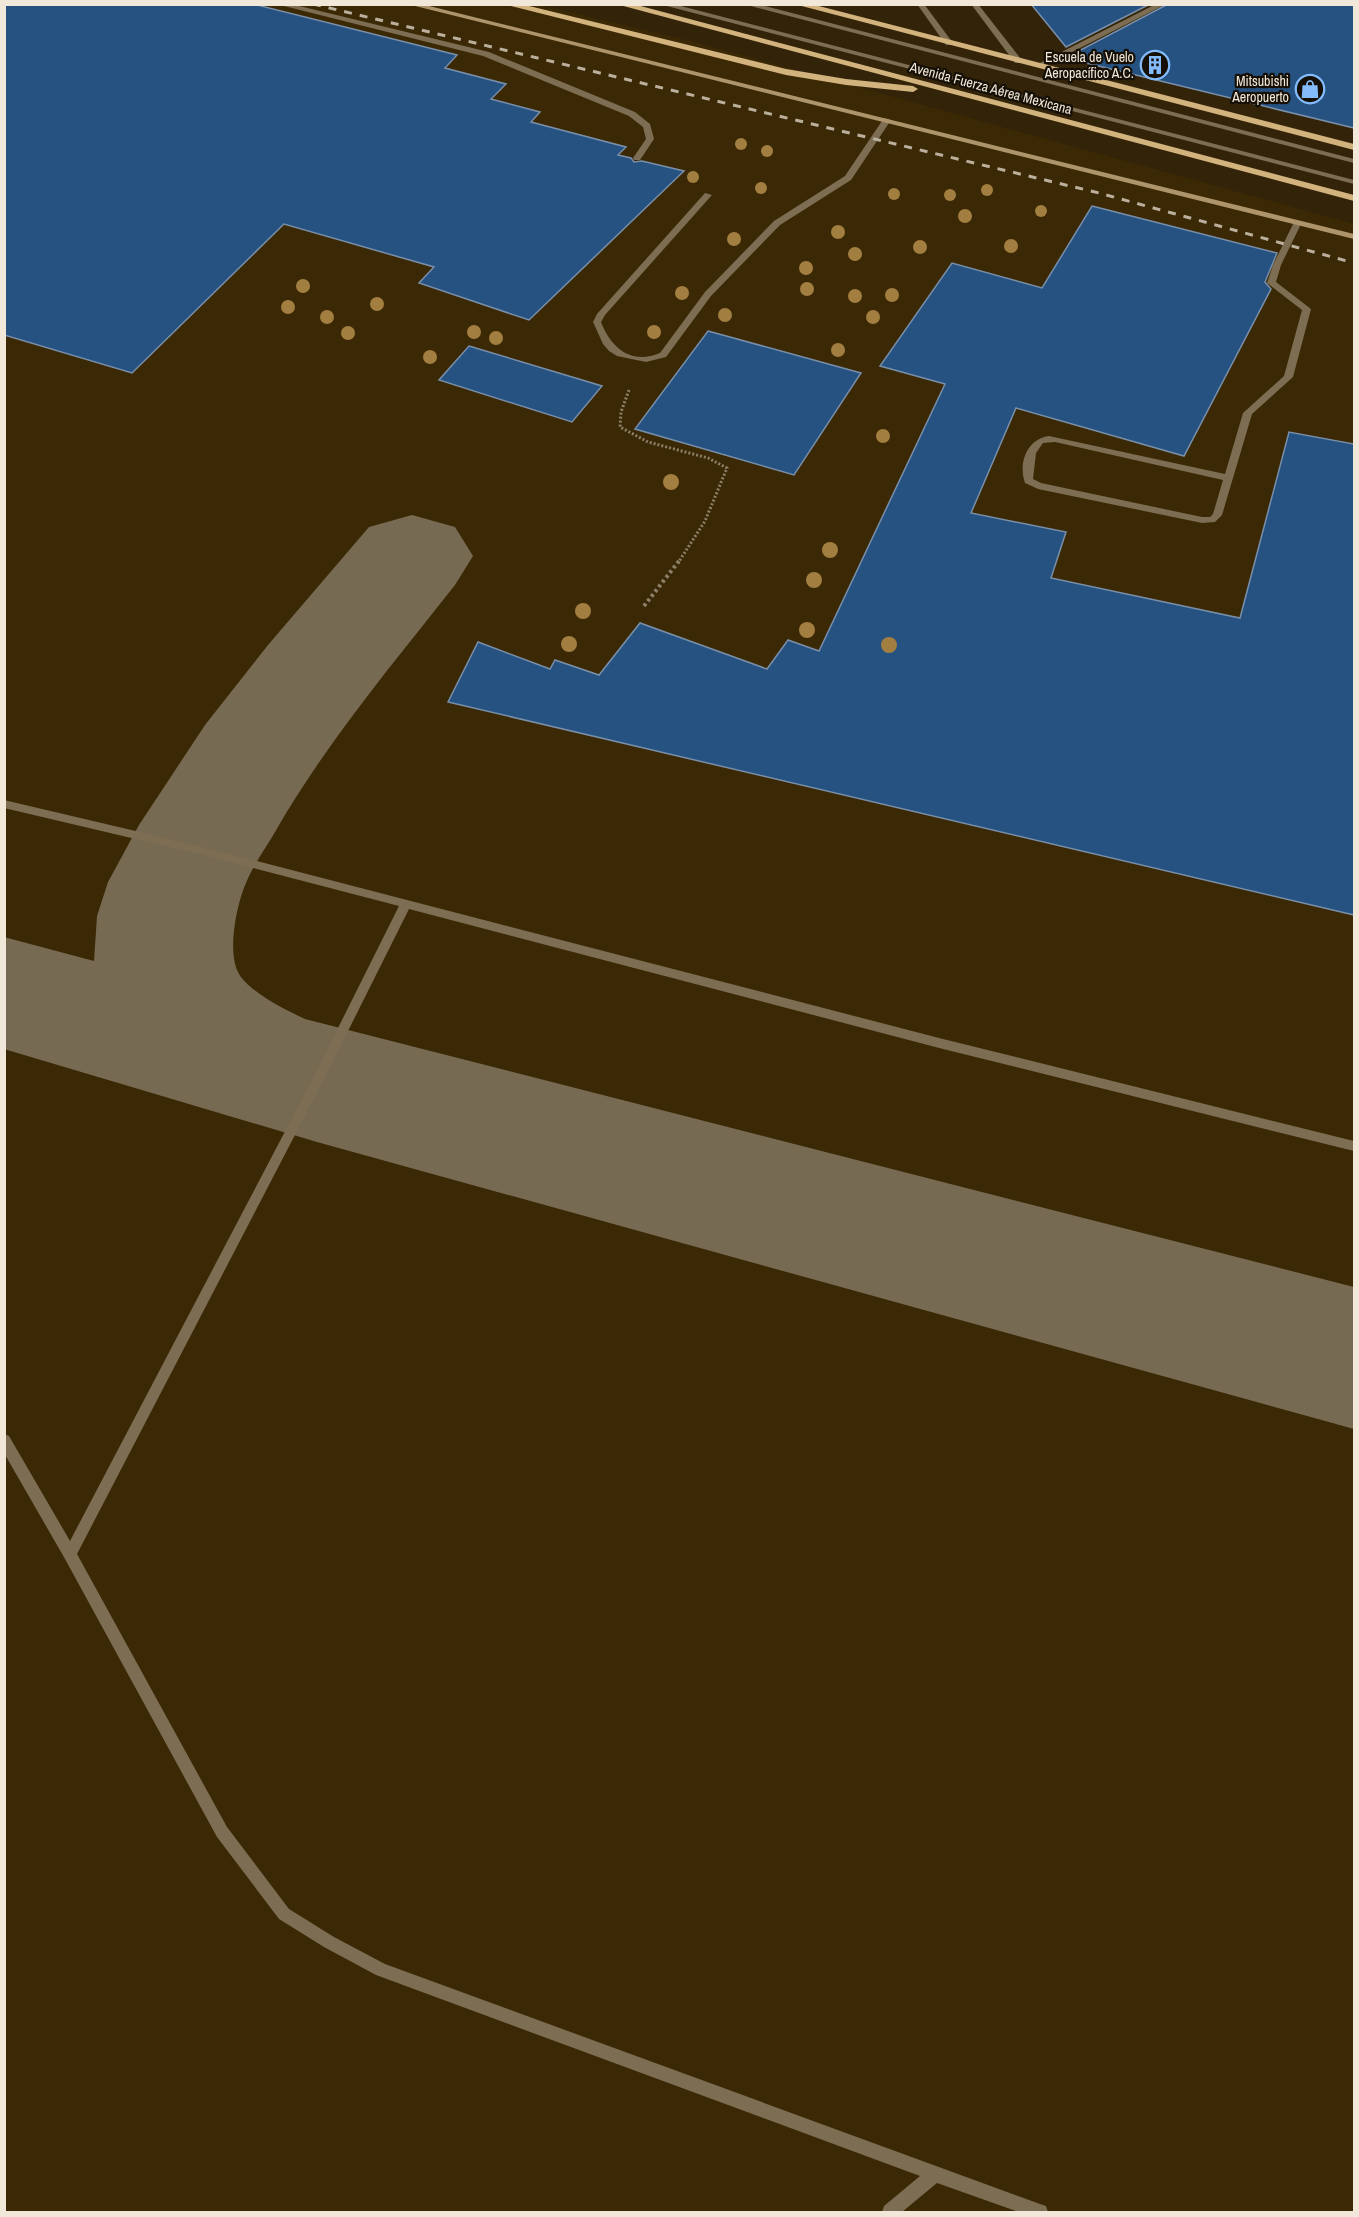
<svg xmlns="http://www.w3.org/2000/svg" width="1359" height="2217" font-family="'Archivo Narrow',sans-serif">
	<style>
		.built { fill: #3b2804 }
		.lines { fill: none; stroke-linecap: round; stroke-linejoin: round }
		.taxiway { fill: #776a53; fill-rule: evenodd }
		.building { fill: #265282; stroke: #798fa9; stroke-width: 1.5 }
		.path-far1 { stroke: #8c806a; stroke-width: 3; stroke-dasharray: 2 2; stroke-linecap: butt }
		.path { stroke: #8c806a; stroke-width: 4; stroke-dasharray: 3 3; stroke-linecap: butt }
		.lane { fill: #7c6d53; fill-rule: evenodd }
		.street { fill: #7c6d53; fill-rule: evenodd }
		.secondary { fill: #ad946b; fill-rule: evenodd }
		.primary { fill: #d2b27d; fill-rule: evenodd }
		.rail { stroke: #bbb09d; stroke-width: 3; stroke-dasharray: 8 8; stroke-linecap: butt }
		.tree { fill: #a27e41 }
		.labels { text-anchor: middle; stroke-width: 4.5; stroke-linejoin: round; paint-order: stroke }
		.far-poi-label { font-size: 14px; fill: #f2e8d9; stroke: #150f05; text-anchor: end }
		.far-street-label { font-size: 14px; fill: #f2e8d9; stroke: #150f05 }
	</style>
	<rect width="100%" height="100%" fill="#332409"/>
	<!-- built -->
	<path class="built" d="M5 5H540L691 41 1354 224V2212H5Z"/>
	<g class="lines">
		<!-- taxiway -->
		<path class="taxiway" d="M412 515 455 527 473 556 455 585C392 665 326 743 275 832 266 848 253 865 246 883 237 903 227 951 238 972 247 991 286 1010 305 1019L1354 1287V1429L317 1142 4 1049V937L94 961 97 916 108 882 139 825 205 725 268 645 369 527Z"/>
	</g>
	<!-- building -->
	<path class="building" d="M4 4H253L457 55 445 68 506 84 491 99 540 112 531 122 626 147 618 155 631 158 634 162 642 161 684 171 529 320 419 283 434 267 284 224 132 373 4 335Z
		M1031 4H1150L1066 47Z
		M1168 4H1354V128L1078 61 1073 54Z
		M1092 206 1277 253 1265 282 1271 289 1184 456 1016 408 971 513 1066 532 1051 578 1240 618 1289 432 1354 444V915L448 702 478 642 550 669 555 660 599 675 640 623 767 669 788 640 819 651 945 384 880 366 952 263 1042 288Z
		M708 331 861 373 794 475 635 429Z
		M469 346 602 386 572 422 439 380Z"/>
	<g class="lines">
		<!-- path-far1 -->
		<path class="path-far1" d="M629 390 621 412 620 427 648 442 708 458 727 468 705 521 678 563"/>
		<!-- path -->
		<path class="path" d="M644 606 679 561"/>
		<!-- lane -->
		<path class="lane" d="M276 4H291L489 52 635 112 650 124 654 139 640 160H634L633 158 646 139 643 127 629 116 483 56Z
			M659 4H673L1354 180V184Z
			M743 4H757L1354 159V163Z
			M884 118 891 120 851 180 780 225 711 296 666 357 646 362 617 356 609 351 603 344 593 322 597 314 705 193 712 195 605 315 601 322C611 348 631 365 660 353L705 292 774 221 845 176Z
			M1295 220 1302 222 1281 265 1276 282 1311 309 1293 377 1252 414 1222 515 1215 522 1202 523 1038 489 1025 483C1018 463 1027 439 1049 436L1225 474 1243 413 1284 376 1302 310 1267 283 1273 265ZM1055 442 1223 480 1213 514 1210 517H1202L1041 483 1033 479 1036 453 1043 443Z
			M4 800 195 845 943 1039 1354 1141V1151L943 1049 409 909 321 1085 77 1554 227 1827 289 1909 334 1937 385 1964 1040 2204 1046 2206 1048 2212H1019L937 2183 902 2212H882L884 2206 920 2176 376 1975 324 1947 279 1919 217 1837 65 1559 4 1453V1434L9 1436 70 1541 312 1080 399 906 195 853 4 808Z"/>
		<!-- street -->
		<path class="street" d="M917 4H924L953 43 952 45H946Z
			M971 4H978L1021 59V63H1015Z
			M1156 4H1166L1041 68 1034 66Z"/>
		<!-- secondary -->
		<path class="secondary" d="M407 4H421L1354 234V239Z"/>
		<!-- primary -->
		<path class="primary" d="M503 4H521L786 69 846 79 913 86 918 89 913 92 846 85 786 75Z
			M616 4H633L1354 195V201Z
			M794 4H811L1354 144V150Z"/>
		<!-- rail -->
		<path class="rail" d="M313 4 1099 193 1354 263"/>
	</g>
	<!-- trees -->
	<g class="tree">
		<circle cx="741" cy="144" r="6"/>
		<circle cx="767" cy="151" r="6"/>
		<circle cx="693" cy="177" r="6"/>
		<circle cx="761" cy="188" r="6"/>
		<circle cx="987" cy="190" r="6"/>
		<circle cx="894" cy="194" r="6"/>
		<circle cx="950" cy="195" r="6"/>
		<circle cx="1041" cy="211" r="6"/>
		<circle cx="965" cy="216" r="7"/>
		<circle cx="838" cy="232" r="7"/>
		<circle cx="734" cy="239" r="7"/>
		<circle cx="1011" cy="246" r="7"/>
		<circle cx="920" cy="247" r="7"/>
		<circle cx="855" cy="254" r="7"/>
		<circle cx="806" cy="268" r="7"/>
		<circle cx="303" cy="286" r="7"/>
		<circle cx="807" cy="289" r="7"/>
		<circle cx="682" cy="293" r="7"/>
		<circle cx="892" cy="295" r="7"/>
		<circle cx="855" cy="296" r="7"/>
		<circle cx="377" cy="304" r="7"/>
		<circle cx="288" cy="307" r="7"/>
		<circle cx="725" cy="315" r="7"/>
		<circle cx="327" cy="317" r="7"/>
		<circle cx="873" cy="317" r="7"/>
		<circle cx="474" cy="332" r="7"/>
		<circle cx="654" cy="332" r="7"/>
		<circle cx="348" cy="333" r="7"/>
		<circle cx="496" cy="338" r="7"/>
		<circle cx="838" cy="350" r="7"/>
		<circle cx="430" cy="357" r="7"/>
		<circle cx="883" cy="436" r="7"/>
		<circle cx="671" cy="482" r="8"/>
		<circle cx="830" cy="550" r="8"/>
		<circle cx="814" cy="580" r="8"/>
		<circle cx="583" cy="611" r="8"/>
		<circle cx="807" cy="630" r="8"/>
		<circle cx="569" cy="644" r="8"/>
		<circle cx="889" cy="645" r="8"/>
	</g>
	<!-- icons -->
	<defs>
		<g id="building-ring" transform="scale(1.5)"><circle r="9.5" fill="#150f05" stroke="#84bcfb" stroke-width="1.5"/><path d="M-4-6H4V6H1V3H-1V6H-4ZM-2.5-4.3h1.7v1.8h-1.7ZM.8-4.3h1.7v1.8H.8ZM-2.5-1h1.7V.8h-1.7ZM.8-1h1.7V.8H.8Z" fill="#84bcfb"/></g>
		<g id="shop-ring" transform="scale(1.5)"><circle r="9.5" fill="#150f05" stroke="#84bcfb" stroke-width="1.5"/><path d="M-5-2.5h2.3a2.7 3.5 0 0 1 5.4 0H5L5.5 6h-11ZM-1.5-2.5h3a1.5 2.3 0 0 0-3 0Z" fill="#84bcfb"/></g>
	</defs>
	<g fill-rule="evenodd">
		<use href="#building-ring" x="1155" y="65"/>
		<use href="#shop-ring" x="1310" y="89"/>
	</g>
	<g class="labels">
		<!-- far-poi labels -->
		<g class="far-poi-label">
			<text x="1134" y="62">Escuela de Vuelo<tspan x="1134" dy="16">Aeropacífico A.C.</tspan></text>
			<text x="1289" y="86">Mitsubishi<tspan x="1289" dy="16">Aeropuerto</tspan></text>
		</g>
		<!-- far-street labels -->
		<g class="far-street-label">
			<text transform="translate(991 88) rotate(15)" y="5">Avenida Fuerza Aérea Mexicana</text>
		</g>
	</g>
	<!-- border -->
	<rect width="1359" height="2217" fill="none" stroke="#f2e8d9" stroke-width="12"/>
</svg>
